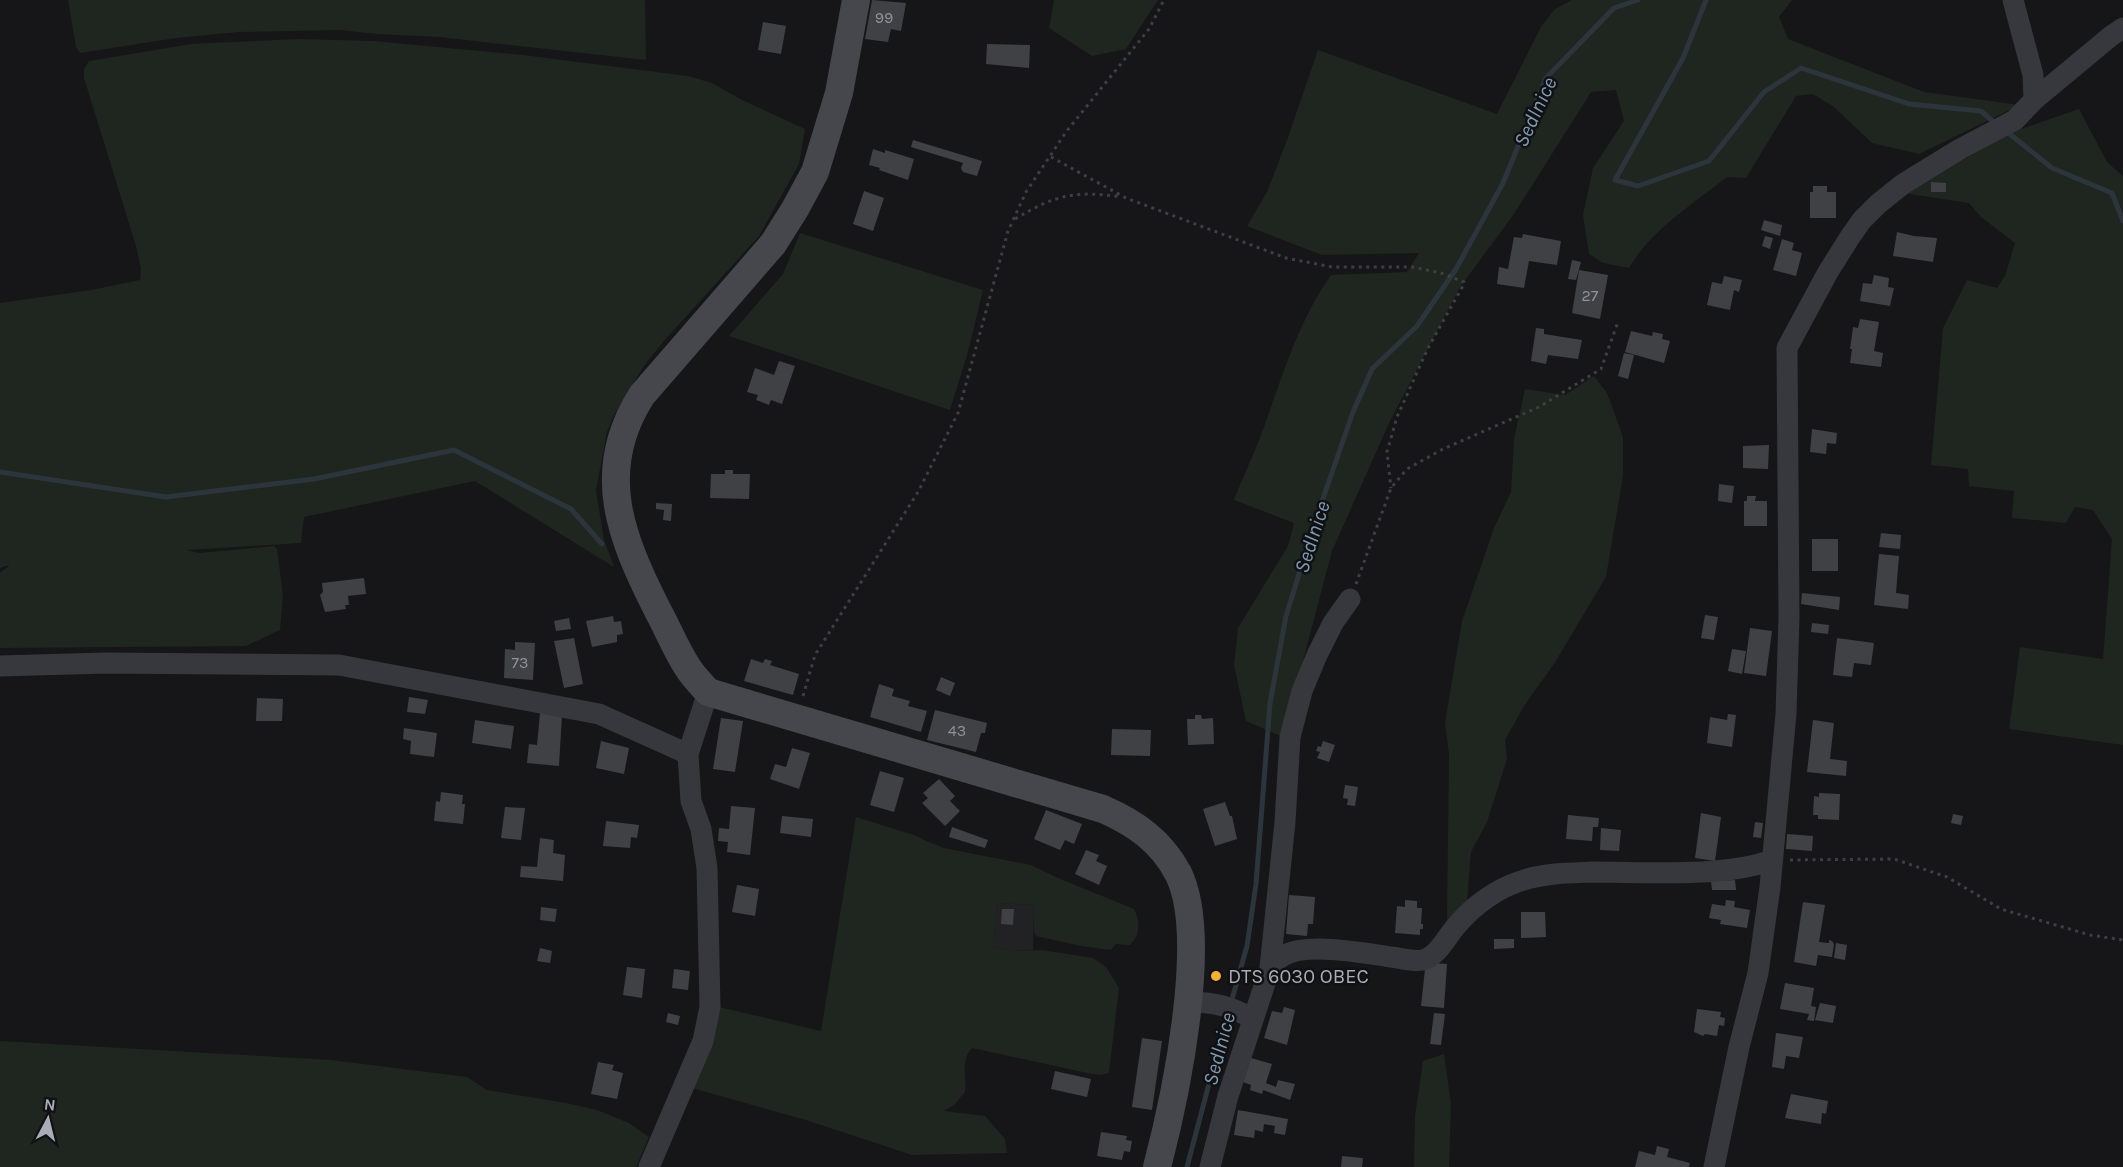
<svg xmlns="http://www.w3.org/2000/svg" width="2123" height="1167" font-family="Karla,sans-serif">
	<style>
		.built { fill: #222225 }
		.green { fill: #1e261f }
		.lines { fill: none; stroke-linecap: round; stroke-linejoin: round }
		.stream { stroke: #2c353c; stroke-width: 5 }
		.building { fill: #404145 }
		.path { stroke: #3d3f44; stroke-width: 3; stroke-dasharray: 3 4.5; stroke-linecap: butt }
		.street { stroke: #37383d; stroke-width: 21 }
		.secondary { stroke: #45474d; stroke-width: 28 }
		.poi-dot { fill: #f2b134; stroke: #111113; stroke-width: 2 }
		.labels { text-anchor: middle; stroke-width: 5; stroke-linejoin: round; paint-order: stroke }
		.number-label { font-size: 16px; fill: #8e929b }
		.poi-label { font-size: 20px; fill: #a8adb8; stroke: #111113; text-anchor: start }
		.water-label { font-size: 21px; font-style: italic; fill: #7f9bb3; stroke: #111113 }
	</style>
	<rect width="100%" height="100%" fill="#161618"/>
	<!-- built -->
	<path class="built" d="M997 903 1034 905 1033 950 1014 951 993 947Z"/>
	<!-- green -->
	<path class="green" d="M68 0H645L646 60 439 37 378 34 339 30 239 32 176 38 80 53 76 47Z
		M1054 0H1158L1126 49 1092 56 1049 28Z
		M1572 0H1792L1779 17 1788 39 1924 92 2020 105 1919 154 1872 143 1834 107 1813 94 1796 96 1746 178 1727 177C1693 204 1651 230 1629 268L1603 263 1589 254 1583 215 1593 168 1624 121 1616 90 1591 92 1514 214 1460 287 1390 421 1332 551 1283 737 1246 721 1234 665 1238 628 1288 546 1294 523 1234 500C1242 478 1253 457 1261 435 1281 381 1297 323 1331 275L1407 272 1419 253 1322 255 1247 226 1267 192 1287 140 1318 50 1497 114 1542 25 1555 9Z
		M298 39 373 41 523 55 688 76 712 83 740 99 805 129 799 164 759 236 663 342 643 367 613 417 607 432 596 490 604 540 614 567 475 481 304 517 301 543 187 550 199 553 274 546 277 549 283 595 280 630 246 646 0 648V573L10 565 0 568V303L91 290 140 280 141 268 136 246 84 78V69L89 61 191 44Z
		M2079 109 2107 162 2123 176V745L2009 729 2020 647 2103 659 2112 539 2093 510 2075 507 2066 523 2012 518 2014 491 1969 486 1968 469 1931 465 1943 328 1967 280 1997 288 2005 276 2015 243 1981 217 1969 203 1903 193 2015 131Z
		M800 233 983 290 968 352 950 410 729 336 783 274Z
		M1594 376 1607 393 1623 437V476L1606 577 1554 664 1524 706 1505 740 1507 759 1487 822 1471 852 1467 901 1447 920 1449 754 1445 723 1462 621 1494 528 1511 492 1514 439 1525 389 1565 395Z
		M856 817 917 836 924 840 944 848 1031 865 1058 878 1134 909C1140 921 1141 935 1130 945L1116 944 1111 950 1081 946 1036 936 1034 932V905L997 903 993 947 1014 951 1042 950 1093 958 1106 967 1119 988 1109 1073 1101 1075 1092 1074 972 1048C960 1061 967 1077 965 1092L954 1105 944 1111 985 1116 1005 1139 1007 1153 912 1155 806 1120 692 1088 715 1006 821 1031Z
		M0 1041 331 1060 467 1077 487 1090 566 1103 597 1110 629 1123 649 1137 636 1167H0Z
		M1444 1054 1451 1104 1449 1167H1414L1415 1116 1423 1061Z"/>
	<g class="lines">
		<!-- stream -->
		<path class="stream" d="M1706 0 1683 58 1615 180 1638 186 1709 161 1764 92 1801 68 1909 104 1981 111 1996 124
			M2006 131 2052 168 2112 193 2123 221
			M0 472 166 497 314 479 454 450 571 509 602 544
			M1231 1003 1247 946 1256 884 1270 703 1286 616 1318 513 1353 412 1372 369 1417 326 1456 269 1503 183 1546 78 1614 8 1638 0
			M1187 1167 1228 1012"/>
	</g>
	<!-- building -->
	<path class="building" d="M872 0 906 3 901 31 891 29 888 42 865 39Z
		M763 22 786 26 781 54 758 50Z
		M987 44 1030 45 1029 68 986 64Z
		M913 140 982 161 977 176 963 172 961 168 963 163 911 147Z
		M873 149 885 153V150L914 159 908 180 879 170 880 168 869 165Z
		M1931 182 1946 183V192H1931Z
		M1813 186H1827V192H1836V218H1810V192H1813Z
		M864 191 884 198 873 231 853 224Z
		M1764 220 1782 225 1780 236 1761 230Z
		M1897 232 1914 236 1937 238 1933 262 1893 256Z
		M1523 234 1561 241 1557 265 1529 261 1524 288 1497 284 1499 267 1508 269 1514 237 1522 238Z
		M1765 236 1773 238 1770 249 1762 246Z
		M1782 239 1794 243 1792 250 1802 253 1796 276 1773 270Z
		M1572 260 1581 262 1576 280 1568 279Z
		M1579 270 1608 275 1600 319 1572 313Z
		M1874 275 1889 278 1888 287 1894 288 1890 306 1860 301 1863 283 1872 284Z
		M1724 276 1742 280 1739 292 1734 290 1730 310 1707 305 1712 282 1722 284Z
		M1860 319 1879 322 1874 351 1883 353 1881 367 1850 363 1852 349H1850L1853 327 1858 328Z
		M1536 328 1544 329V334L1582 340 1578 359 1548 355 1546 364 1531 361Z
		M1631 331 1652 336 1653 332 1663 334 1662 339 1670 341 1664 363 1625 352Z
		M1624 353 1634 355 1628 379 1618 376Z
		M779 361 795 366 782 404 771 400 769 405 756 400 758 395 747 392 755 368 774 375Z
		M1812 429 1837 433 1836 444 1827 443 1826 454 1810 452Z
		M1769 445 1768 469 1743 468V446Z
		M725 470H733V474H750L749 499 710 498 711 474H725Z
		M1719 484 1734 486 1732 503 1718 501Z
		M1747 496H1756L1755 501H1767V526H1744V501H1747Z
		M656 503 672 504 671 521 663 520 664 510 656 509Z
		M1881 533 1901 535 1900 549 1879 547Z
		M1812 539H1838V571H1812Z
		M1879 554 1899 556 1896 593 1909 595 1908 609 1874 605Z
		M364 578 366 594 348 596 349 605H345L346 609 325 612 320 595 323 592 322 583Z
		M1802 593 1840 597 1839 610 1801 604Z
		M1705 615 1718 617 1714 640 1701 638Z
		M613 616 614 622 621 621 623 634 617 635V642L592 647 586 621Z
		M569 618 571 629 556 631 554 621Z
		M1812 623 1829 625 1828 634 1811 632Z
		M1750 628 1772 631 1766 676 1744 673Z
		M574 638 583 684 564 688 554 641Z
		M1837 638 1874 643 1871 665 1854 663 1852 677 1833 675Z
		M515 642 535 643 533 680 504 678 505 649 515 650Z
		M1732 649 1746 651 1742 674 1728 671Z
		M751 659 763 663 765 659 772 661 770 665 799 674 793 695 744 681Z
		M941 677 955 683 950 696 936 690Z
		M879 684 894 689 892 696 910 701 908 706 927 711 921 732 870 717Z
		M409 697 428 700 425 714 407 712Z
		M257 698 283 699 282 721H256Z
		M935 710 987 723 985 733H981L976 752 927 740Z
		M540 713 562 715 559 766 527 763 529 744 537 745Z
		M1728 714 1736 715 1732 747 1707 743 1710 717 1727 720Z
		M1195 715H1201L1202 719 1213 718 1214 744 1188 745 1187 719H1195Z
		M721 718 743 721 735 772 713 769Z
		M475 720 514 726 511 749 472 743Z
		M1813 720 1834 723 1830 759 1847 761 1846 776 1807 772Z
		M404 728 437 733 434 757 410 754 411 741 403 739Z
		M1112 729 1151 730 1150 756 1111 755Z
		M601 741 629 748 624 774 596 768Z
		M1323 741 1335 745 1329 762 1317 758 1320 752 1316 751 1318 746 1321 747Z
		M792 748 810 753 799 789 770 779 775 764 786 767Z
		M880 771 904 778 894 812 870 805Z
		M939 779 955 796 950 801 960 811 945 826 922 803 928 798 923 793Z
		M1345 785 1358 787 1355 806 1347 805 1348 799 1343 798Z
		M441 792 463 795 462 804H465L463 824 434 821 436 801 440 802Z
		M1819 793 1840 794 1839 820 1818 819V815H1813L1814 796 1819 797Z
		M1225 802 1230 816H1232L1237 839 1215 846 1203 809Z
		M731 806 755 808 750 855 727 852 728 842 718 841 719 828 729 829Z
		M505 807 525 808 521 840 501 838Z
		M1046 810 1082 824 1074 844 1065 840 1060 850 1034 839Z
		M1701 813 1721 817 1715 861 1695 858Z
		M1953 814 1963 816 1961 825 1951 823Z
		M1568 815 1599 818 1598 827H1593L1592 841 1566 839Z
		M782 816 813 819 811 837 780 833Z
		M606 821 639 825 637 838 631 837 630 848 603 846Z
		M1755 822 1763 823 1761 838 1753 837Z
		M952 827 988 840 985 848 949 837Z
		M1601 828 1621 830 1619 851 1600 850Z
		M1787 834 1813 836 1812 851 1786 849Z
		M540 838 554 840 553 853 565 855 563 881 520 877 521 866 537 867Z
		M1086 850 1099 855 1096 861 1107 866 1099 885 1075 874Z
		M1735 880 1736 890H1712L1711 881Z
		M737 885 759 889 755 916 732 912Z
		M1289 895 1315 897 1313 924H1308L1307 936 1286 934Z
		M1405 900 1417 901V908H1422L1421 924H1423V929H1420V935L1395 933 1397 906 1405 907Z
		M1726 900 1735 901 1734 907 1750 910 1747 928 1720 924 1721 920 1709 918 1712 904 1725 906Z
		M1803 902 1825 905 1819 942 1829 943V940L1832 941 1834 944 1832 957 1818 955 1816 966 1794 962Z
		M541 907 557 909 555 922 540 920Z
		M1002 909H1014L1013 925 1001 924Z
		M1521 912H1545L1546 937 1521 938Z
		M1494 939H1514V948L1494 949Z
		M1836 943 1847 945 1845 960 1834 958Z
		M540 948 552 951 550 963 537 961Z
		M1433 963 1447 964 1444 1008 1421 1006 1425 969Z
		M627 967 645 969 642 998 623 995Z
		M674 969 690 971 688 990 672 988Z
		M1785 983 1814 988 1811 1006 1816 1007 1814 1021 1807 1020 1809 1014 1780 1009Z
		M1820 1003 1836 1006 1833 1023 1815 1020Z
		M1284 1007 1295 1010 1287 1045 1264 1038 1272 1011 1282 1013Z
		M1697 1009 1721 1012 1720 1017 1725 1018 1724 1026 1719 1025 1717 1036 1705 1034 1703 1036 1694 1032Z
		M668 1013 680 1016 678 1025 666 1022Z
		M1434 1013 1445 1014 1441 1045 1430 1044Z
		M1776 1033 1803 1037 1799 1058 1786 1056 1784 1069 1772 1067Z
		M1142 1038 1162 1041 1152 1110 1132 1107Z
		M1251 1058 1272 1064 1266 1083 1276 1087 1278 1080 1295 1084 1290 1100 1263 1090 1262 1094 1250 1090 1251 1085 1243 1082Z
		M598 1062 614 1065 612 1070 623 1073 617 1099 591 1094Z
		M1055 1071 1091 1079 1087 1097 1051 1089Z
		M1791 1094 1828 1101 1826 1114 1822 1113 1821 1124 1785 1118Z
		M1238 1110 1288 1119 1285 1135 1274 1133 1275 1126 1264 1124 1263 1132 1255 1130 1254 1138 1234 1135Z
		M1101 1132 1127 1136 1126 1140 1132 1141 1130 1152 1124 1151 1122 1160 1097 1156Z
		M1657 1146 1669 1149 1667 1157 1690 1163 1689 1167H1635L1639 1151 1655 1155Z
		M1342 1156 1363 1158 1362 1167H1341Z"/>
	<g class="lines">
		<!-- path -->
		<path class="path" d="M1051 157 1126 198 1286 258 1332 267H1412L1441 273 1464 282V284L1428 348 1397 417 1387 452 1391 488
			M1015 219C1055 195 1075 190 1122 197
			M1356 584 1391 488 1407 469 1443 449 1539 407 1601 369 1618 322
			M803 696 815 655 918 492 958 413 1008 231 1026 192 1066 132 1149 29 1164 0
			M1790 860 1894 859 1947 877 2001 909 2090 935 2123 940"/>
		<!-- street -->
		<path class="street" d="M2013 0 2033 75 2034 100
			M0 666 106 663 339 665 599 714 688 754
			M1270 968 1285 822 1290 737 1302 691 1317 655 1333 623 1350 599
			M1188 1002C1213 1002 1231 1006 1253 1019
			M649 1167 703 1041 710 1007 707 868 701 829 691 801 688 754 708 692
			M1210 1167 1228 1096 1270 968C1274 964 1278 959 1283 956 1306 942 1365 953 1391 957 1401 958 1413 962 1423 960 1438 956 1447 936 1457 925 1474 905 1499 887 1524 880 1545 873 1570 873 1592 872 1646 872 1722 878 1772 860
			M1714 1167 1739 1047 1758 973 1770 887 1786 714 1789 617 1787 348 1828 272 1850 237 1862 220 1878 204 1903 184 1960 149 2015 120 2034 100 2111 36 2123 28"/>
		<!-- secondary -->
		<path class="secondary" d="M856 0 839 93 815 172 795 209 773 244 642 395C593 471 621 538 658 611 668 629 676 650 688 668 693 676 701 684 708 692L1103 809C1135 823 1161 841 1178 873 1210 936 1175 1099 1157 1167"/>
	</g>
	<!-- markers -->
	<circle class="poi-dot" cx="1216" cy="976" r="6"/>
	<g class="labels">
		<!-- number labels -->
		<g class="number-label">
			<text x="884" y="23">99</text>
			<text x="1590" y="301">27</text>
			<text x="520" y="668">73</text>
			<text x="957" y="736">43</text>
		</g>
		<!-- poi labels -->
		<g class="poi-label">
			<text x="1228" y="983">DTS 6030 OBEC</text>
		</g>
		<!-- water labels -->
		<g class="water-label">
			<text transform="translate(1535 112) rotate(-65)" y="7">Sedlnice</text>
			<text transform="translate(1312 537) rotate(-72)" y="7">Sedlnice</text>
			<text transform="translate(1219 1049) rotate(-75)" y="7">Sedlnice</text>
		</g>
	</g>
	<!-- north arrow -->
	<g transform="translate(48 1119) rotate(7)" stroke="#111113" stroke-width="4.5" paint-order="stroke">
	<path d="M0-4.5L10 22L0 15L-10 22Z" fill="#a8adb8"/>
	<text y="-9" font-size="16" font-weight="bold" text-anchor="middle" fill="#a8adb8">N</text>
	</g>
</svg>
